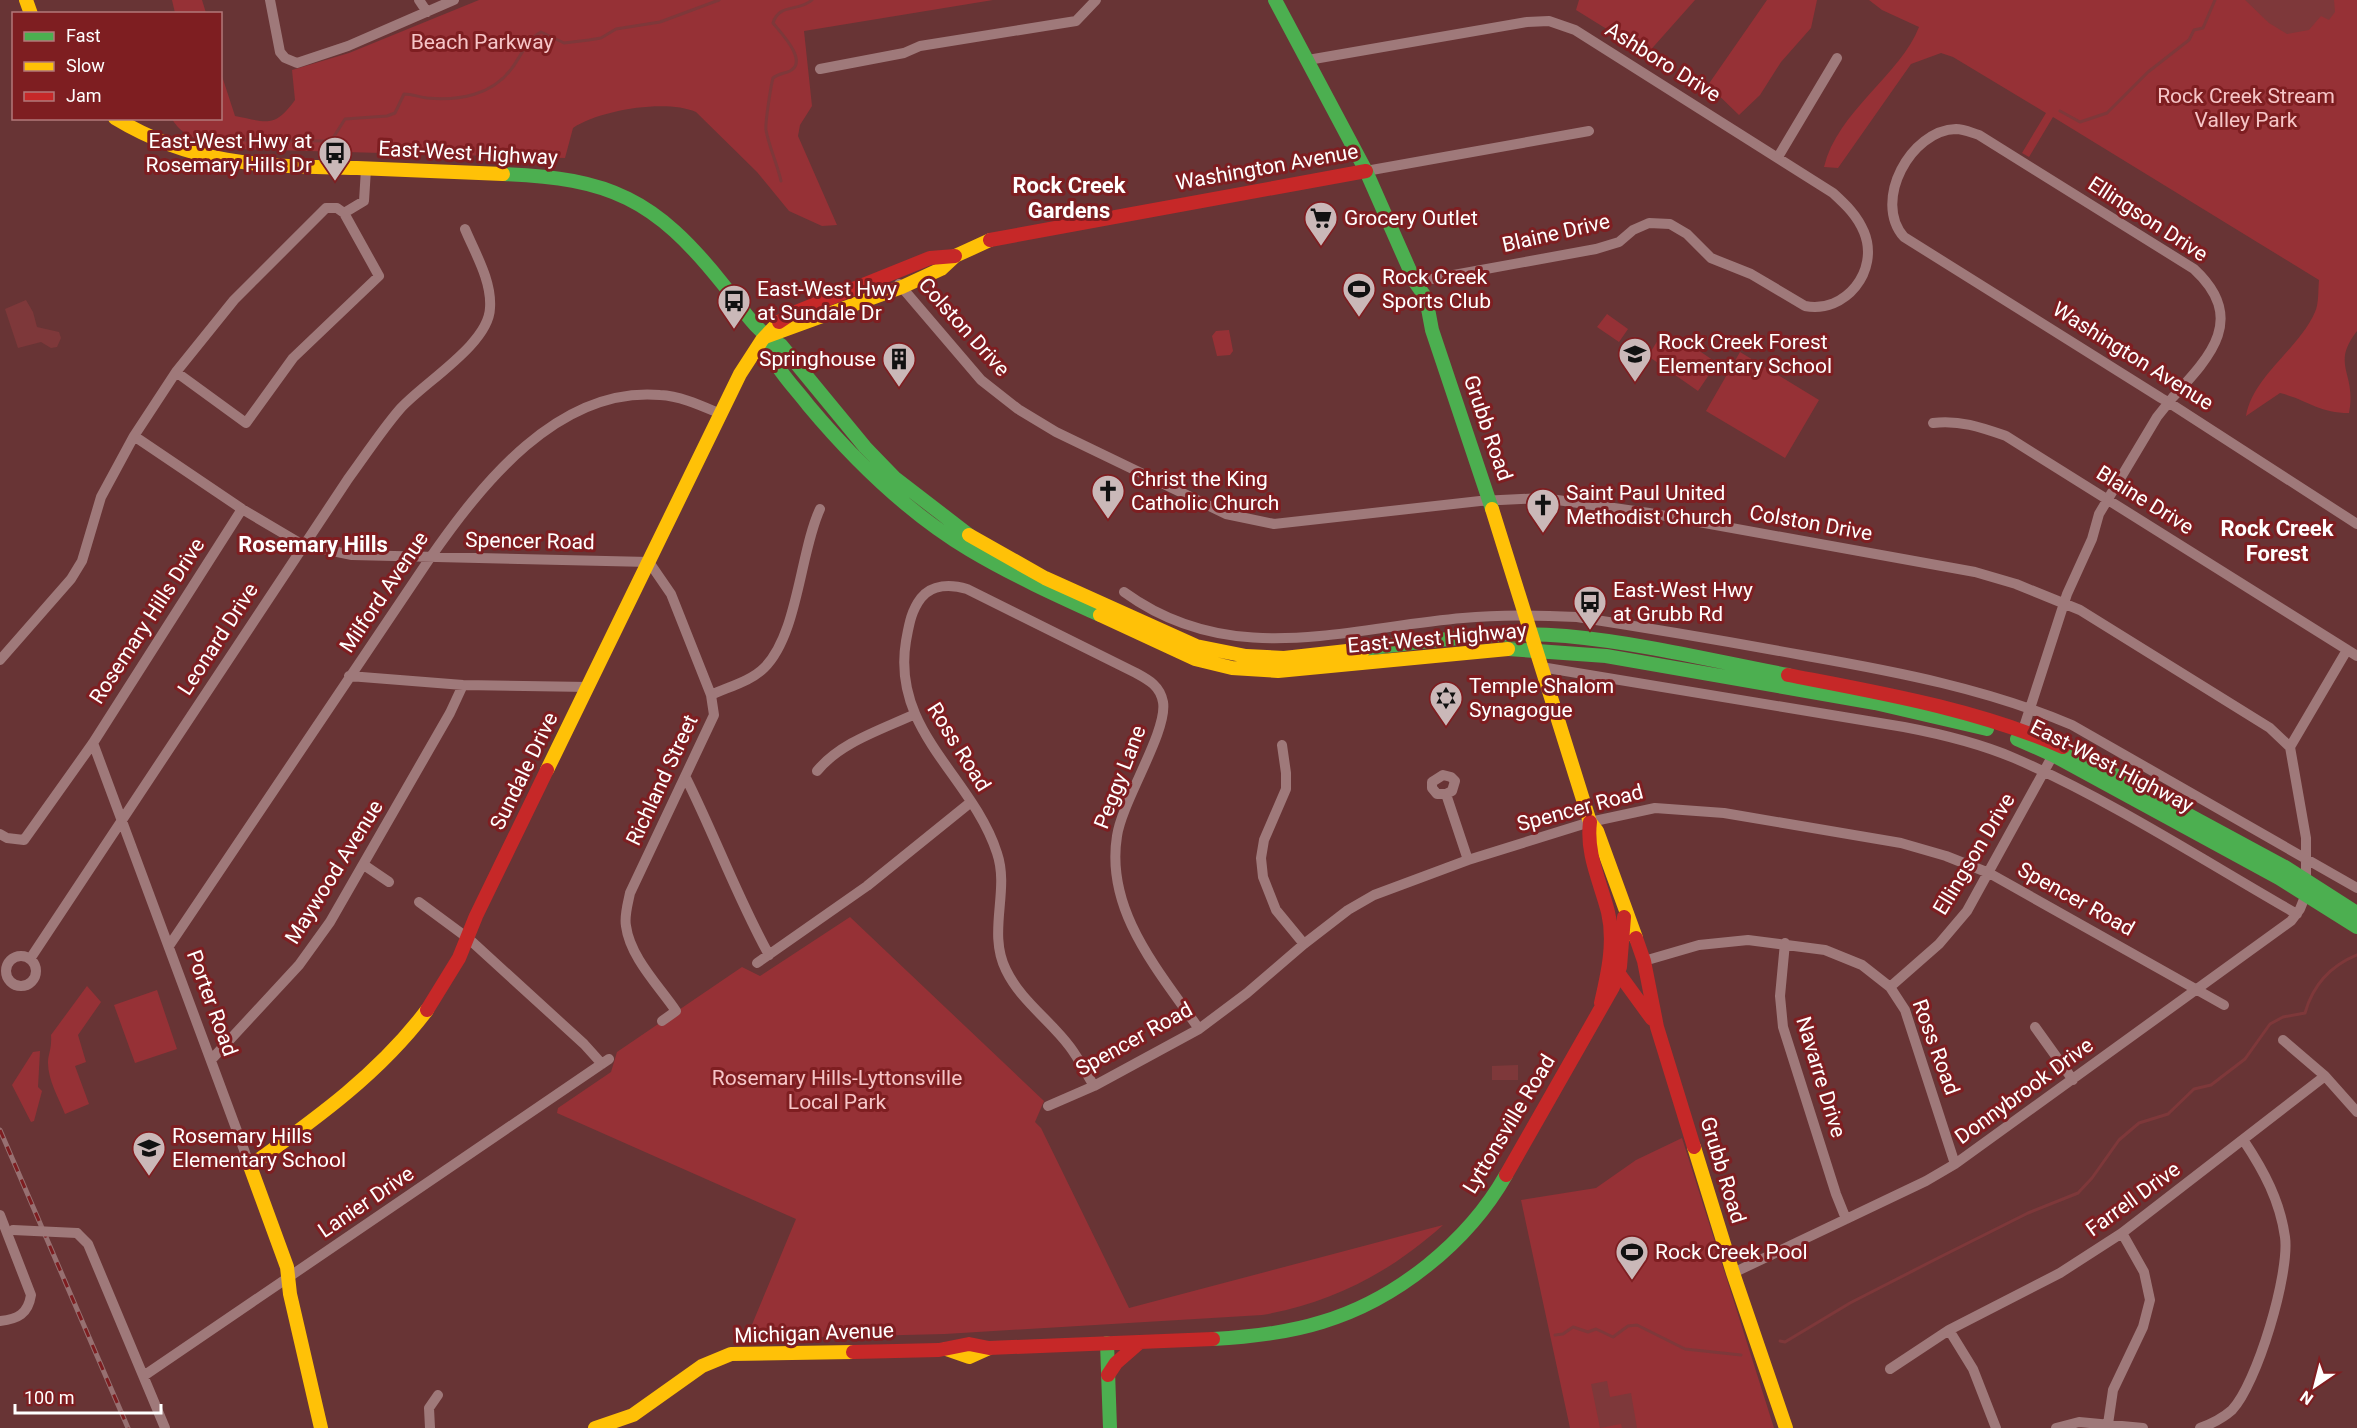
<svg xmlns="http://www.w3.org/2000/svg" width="2357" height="1428" font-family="Roboto,sans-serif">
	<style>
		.green { fill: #963136 }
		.water { fill: #7e383a }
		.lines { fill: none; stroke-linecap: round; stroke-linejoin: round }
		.stream { stroke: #7e383a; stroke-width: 3 }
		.street { stroke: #9f797a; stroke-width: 10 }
		.fast { stroke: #4caf50; stroke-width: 14 }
		.slow { stroke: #ffc107; stroke-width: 14 }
		.jam { stroke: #c62828; stroke-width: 14 }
		.rail-casing { stroke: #977071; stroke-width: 5 }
		.rail { stroke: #7e1e21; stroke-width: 3; stroke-dasharray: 9; stroke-linecap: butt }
		.street-bridge { stroke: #9f797a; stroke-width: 10 }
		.labels { text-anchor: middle; stroke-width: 6; stroke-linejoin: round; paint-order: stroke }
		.park-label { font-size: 21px; fill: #f6c5c7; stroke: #7e1e21 }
		.street-label { font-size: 21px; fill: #fff; stroke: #7e1e21 }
		.poi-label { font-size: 21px; fill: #fff; stroke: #7e1e21; text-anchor: start }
		.neighbourhood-label { font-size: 22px; font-weight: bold; fill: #fff; stroke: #7e1e21 }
	</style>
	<rect width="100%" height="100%" fill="#683435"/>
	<!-- green -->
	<path class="green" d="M172 0H202L206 13H175Z
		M479 0H993L804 31 812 106 800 125 798 136 837 225 822 226 789 211 757 172 696 112C666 99 600 110 573 128L565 158 239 149C216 144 185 142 172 119L220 118 221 73 235 116C267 122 274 129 295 100L292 70 349 53Z
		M1579 0H1695L1647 54 1576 10Z
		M1767 0H1817L1811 28 1781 62 1760 95 1739 115 1708 85Z
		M1869 0H2357V331C2330 366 2357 372 2349 413 2319 413 2308 400 2280 393L2246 416C2253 376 2299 349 2315 312 2319 304 2318 290 2319 280L2053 117 2029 157 2022 153 2046 113 1953 57 1941 53 1911 64 1838 168 1824 167C1837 112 1901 74 1919 27L1882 10Z
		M1607 314 1628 329 1619 342 1597 327Z
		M1229 330 1233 351 1230 355 1217 356 1212 336 1216 331Z
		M1682 339 1717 363 1698 391 1648 356 1658 340 1673 351Z
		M1740 352 1819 400 1785 458 1706 411Z
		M850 917 1044 1101 1035 1122 1041 1128 1129 1308 1443 1225C1391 1272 1332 1303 1262 1315L945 1334 746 1339 796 1219 557 1113 558 1108 611 1072 617 1052 742 967 760 976Z
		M87 986 101 1002 78 1035 86 1062 75 1066 89 1104 65 1114C59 1099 48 1080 48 1063 48 1054 52 1049 51 1035Z
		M157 990 177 1049 135 1063 114 1005Z
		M40 1051 38 1087 42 1091 34 1121 31 1122 12 1085 33 1052Z
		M1682 1138 1774 1428H1570L1521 1200 1596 1188 1636 1160Z"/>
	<!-- water -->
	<path class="water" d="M2245 0H2334L2335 12 2329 20 2321 16 2309 30 2287 34 2269 23Z
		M26 300 33 312 37 327 59 332 61 338 57 347 51 348 41 342 18 348 5 309Z
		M1518 1065V1080H1492V1066Z
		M1607 1381 1610 1397 1631 1393 1637 1428H1622L1621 1424 1600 1428 1591 1384Z"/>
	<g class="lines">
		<!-- stream -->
		<path class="stream" d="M2060 111 2080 122 2107 113 2148 72 2189 40 2194 30 2203 28 2215 0
			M224 140 330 141
			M323 154 345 119 387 116 395 113 404 94C412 94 419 97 427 98 459 101 493 95 512 68 522 55 526 40 541 32L564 43 589 40 601 38 616 29 660 22 719 0
			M781 181C777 163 769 147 766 130 765 123 771 85 773 78 779 73 784 74 790 71 809 61 780 32 773 23 779 3 799 12 812 0
			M1555 1335 1563 1334 1573 1327 1588 1332 1596 1329 1613 1337 1628 1326 1637 1325 1685 1349 1741 1355
			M1780 1341 1785 1342 1850 1303 1940 1257 2028 1213 2078 1193 2092 1178 2119 1140 2139 1123 2168 1114 2194 1089 2211 1085 2245 1059 2270 1024 2283 1017 2305 1013C2313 985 2330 966 2357 955"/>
		<!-- street -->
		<path class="street" d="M270 0 280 52 285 58 297 63 348 46 454 0
			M419 0 427 12
			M1308 60 1527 22 1549 21 1575 30 1833 193C1846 205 1857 215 1864 232 1880 271 1845 314 1805 306L1751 274 1711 258 1687 234 1670 224 1649 223 1633 230 1619 242 1596 249 1415 282
			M820 69 904 53 920 46 1076 21 1096 0
			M1778 157 1837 58
			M1366 171 1589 131
			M344 213 364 201 366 169
			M899 284 981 380 1018 409 1056 432 1226 514 1274 524 1480 501 1543 498 1649 513 1975 572 2016 584 2080 610 2270 728 2290 747 2306 838V894L2300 909 2291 921 1955 1164 1926 1181 1733 1273
			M1933 423C1960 420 1980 427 2006 436L2357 656
			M134 436 242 509 303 545 352 555 649 562 671 594 711 695 714 715 630 893C628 903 624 916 626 926 630 957 659 986 676 1011L662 1021
			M1124 592C1231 670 1345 628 1463 618 1501 614 1539 615 1577 617 1654 629 1731 642 1807 656 1898 672 1987 689 2072 725L2357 888
			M0 660 71 579 82 561 101 497 134 436 176 372 234 300 326 208H337L344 213 379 276 293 358 246 423 176 372
			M1541 667 1904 727C1941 734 1979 743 2014 758 2109 799 2206 862 2297 914
			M349 676 463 685 589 687
			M711 695C728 687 751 681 764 668 798 635 800 552 820 509
			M2023 730 2067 594 2092 539 2099 514 2157 417 2173 397C2211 356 2247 318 2194 269L1979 135C1972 133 1964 129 1956 129 1911 130 1872 201 1904 237L2161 398 2168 402 2357 524
			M93 743 250 1166
			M1282 745 1286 773V789L1264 840 1261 858 1263 877 1276 910 1304 944
			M2290 747 2347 650
			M817 771C841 742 881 730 915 714
			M686 778C715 836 737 897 769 955
			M1446 794H1437L1432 788V782L1443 775 1451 777 1455 781 1452 791 1446 794 1468 860
			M0 834 7 838 24 840 93 743 242 509
			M364 865 389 882
			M419 902 469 939 584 1044 602 1064
			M1785 943 1780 996 1783 1027 1836 1194 1846 1219
			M169 946 430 558C481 485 558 386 660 395 681 396 702 406 721 414
			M6 971a15 15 0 1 1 30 0a15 15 0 1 1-30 0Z
			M30 959 348 479C365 456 381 431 400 409 423 383 489 344 490 308 492 281 475 253 465 229
			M1644 961 1699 945 1748 940 1825 950 1862 965 1890 987 1905 1010 1955 1164
			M757 963 867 886 971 802
			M1890 987 1939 944 1967 911 2053 755
			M2035 1027 2073 1080
			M2283 1040 2325 1076 2357 1112
			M211 1060 299 965 330 922 450 713 463 685
			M1094 1086C1086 1073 1079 1059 1070 1047 1050 1020 1021 1001 1006 970 987 932 1010 891 997 853 972 776 891 731 906 641 909 625 911 611 921 598 932 584 951 584 967 589L1136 673C1149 680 1160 686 1163 702 1168 731 1122 801 1117 836 1105 911 1159 971 1199 1029
			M1048 1106 1094 1086 1199 1029 1247 993 1304 944 1348 910 1374 895 1468 860 1590 822 1655 808 1724 813 1901 843 1946 856 1989 873 2224 1005
			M0 1215 31 1295C28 1314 18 1319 0 1321
			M77 1233 88 1244 165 1428
			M1949 1330 1973 1369 1996 1428
			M1890 1369 1949 1330 2060 1273 2122 1233 2325 1076
			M145 1375 609 1059
			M2108 1424 2113 1390 2143 1327 2150 1300 2144 1272 2122 1233
			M430 1428 429 1408 438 1395
			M2056 1428 2079 1422 2143 1428
			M2200 1428C2211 1424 2223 1418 2232 1410 2257 1384 2290 1273 2285 1237 2280 1201 2264 1171 2244 1141"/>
		<!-- fast -->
		<path class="fast" d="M1275 0 1366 171 1415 282 1426 298 1432 330 1492 509
			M503 174C610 178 655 199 722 283 740 305 755 332 781 345L865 447 895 478 969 535
			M765 337C771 365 791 383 808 405 854 460 908 513 970 550 1012 575 1056 595 1100 615
			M1365 649C1430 641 1500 630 1566 636 1641 643 1714 661 1788 675
			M1508 649 1606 656 1875 703 1987 729
			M2017 739 2053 755 2279 878 2357 927
			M2063 747 2285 867 2357 913
			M1213 1339C1250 1337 1287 1333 1322 1322 1396 1300 1468 1242 1506 1175
			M1107 1343 1110 1428"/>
		<!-- slow -->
		<path class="slow" d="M26 0 31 14
			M115 118C196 167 266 166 357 168 405 170 454 172 503 174
			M765 337 902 287 941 269 955 256 990 240
			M1492 509 1590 822 1597 831 1636 938
			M969 535 1045 578 1196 646 1246 656 1284 658 1365 649
			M1100 615 1195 659 1232 668 1278 671 1508 649
			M547 770 740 374 762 340 779 322
			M1694 1147 1733 1273 1786 1428
			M946 1349 969 1357 989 1348
			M321 1428 290 1294 287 1267 250 1166C314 1120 379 1074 427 1010
			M595 1428 633 1415 702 1366 731 1354 853 1352"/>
		<!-- jam -->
		<path class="jam" d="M990 240 1366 171
			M779 322 791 314 930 258 955 256
			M1788 675C1881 693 1975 709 2063 747
			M1590 822C1586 854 1600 881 1608 912 1615 942 1608 973 1601 1003
			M1636 938 1644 961 1657 1027 1694 1147
			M1617 971 1652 1019
			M427 1010 459 958 476 916 547 770
			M1506 1175 1613 987 1620 967 1624 917
			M853 1352 939 1350 969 1344 989 1348 1213 1339
			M1108 1375 1116 1363 1140 1342"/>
		<!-- rail casing -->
		<g class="rail-casing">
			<path id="rail" d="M0 1130 128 1428"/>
		</g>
		<!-- rail -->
		<use href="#rail" class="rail"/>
		<!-- street-bridge -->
		<path class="street-bridge" d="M13 1230 77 1233"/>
	</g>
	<!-- icons -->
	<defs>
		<g id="bus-pin" transform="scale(1.725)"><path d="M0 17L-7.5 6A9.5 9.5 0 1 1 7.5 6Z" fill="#cab8b8" stroke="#7e1e21"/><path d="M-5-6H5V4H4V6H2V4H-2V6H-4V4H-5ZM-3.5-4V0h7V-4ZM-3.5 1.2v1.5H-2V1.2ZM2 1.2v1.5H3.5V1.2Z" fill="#111"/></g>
		<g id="supermarket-pin" transform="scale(1.725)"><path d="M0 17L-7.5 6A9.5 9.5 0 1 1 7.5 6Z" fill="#cab8b8" stroke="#7e1e21"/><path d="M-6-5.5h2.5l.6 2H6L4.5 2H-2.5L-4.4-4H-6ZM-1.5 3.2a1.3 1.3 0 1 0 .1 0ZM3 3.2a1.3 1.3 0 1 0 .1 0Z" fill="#111"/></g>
		<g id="stadium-pin" transform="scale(1.725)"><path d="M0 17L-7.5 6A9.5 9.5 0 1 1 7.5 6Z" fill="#cab8b8" stroke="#7e1e21"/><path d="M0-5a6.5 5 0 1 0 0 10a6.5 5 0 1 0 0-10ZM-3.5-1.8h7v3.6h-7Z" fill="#111"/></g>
		<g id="school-pin" transform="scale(1.725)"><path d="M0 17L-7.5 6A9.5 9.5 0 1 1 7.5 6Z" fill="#cab8b8" stroke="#7e1e21"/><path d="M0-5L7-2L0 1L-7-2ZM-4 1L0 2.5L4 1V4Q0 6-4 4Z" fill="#111"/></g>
		<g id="building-pin" transform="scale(1.725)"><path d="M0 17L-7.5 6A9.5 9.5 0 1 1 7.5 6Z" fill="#cab8b8" stroke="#7e1e21"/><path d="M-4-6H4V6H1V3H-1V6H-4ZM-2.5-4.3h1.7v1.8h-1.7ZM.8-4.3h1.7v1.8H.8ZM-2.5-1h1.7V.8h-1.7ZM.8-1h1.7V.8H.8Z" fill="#111"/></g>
		<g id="church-pin" transform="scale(1.725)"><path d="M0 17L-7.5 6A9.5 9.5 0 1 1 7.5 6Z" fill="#cab8b8" stroke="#7e1e21"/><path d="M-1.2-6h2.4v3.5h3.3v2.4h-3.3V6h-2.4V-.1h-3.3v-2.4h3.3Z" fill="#111"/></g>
		<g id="synagogue-pin" transform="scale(1.725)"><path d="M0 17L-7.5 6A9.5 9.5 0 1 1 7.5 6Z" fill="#cab8b8" stroke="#7e1e21"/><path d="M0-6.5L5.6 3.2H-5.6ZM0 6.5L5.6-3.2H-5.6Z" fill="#111"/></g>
	</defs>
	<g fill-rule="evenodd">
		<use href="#bus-pin" x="335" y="153"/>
		<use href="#supermarket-pin" x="1321" y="218"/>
		<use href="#stadium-pin" x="1359" y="289"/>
		<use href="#bus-pin" x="734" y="301"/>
		<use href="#school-pin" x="1635" y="354"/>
		<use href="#building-pin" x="899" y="359"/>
		<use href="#church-pin" x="1108" y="491"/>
		<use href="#church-pin" x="1543" y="505"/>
		<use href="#bus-pin" x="1590" y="602"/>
		<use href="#synagogue-pin" x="1446" y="698"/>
		<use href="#school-pin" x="149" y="1148"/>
		<use href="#stadium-pin" x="1632" y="1252"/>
	</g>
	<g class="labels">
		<!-- park labels -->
		<g class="park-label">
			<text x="482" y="49">Beach Parkway</text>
			<text x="2246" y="103">Rock Creek Stream<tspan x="2246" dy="24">Valley Park</tspan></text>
			<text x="837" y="1085">Rosemary Hills-Lyttonsville<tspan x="837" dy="24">Local Park</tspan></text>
		</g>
		<!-- street labels -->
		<g class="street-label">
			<text transform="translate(1663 62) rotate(32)" y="7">Ashboro Drive</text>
			<text transform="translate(468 153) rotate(3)" y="7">East-West Highway</text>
			<text transform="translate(1267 167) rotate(-10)" y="7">Washington Avenue</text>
			<text transform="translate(2148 219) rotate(33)" y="7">Ellingson Drive</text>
			<text transform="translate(1556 233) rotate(-13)" y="7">Blaine Drive</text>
			<text transform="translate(964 327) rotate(48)" y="7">Colston Drive</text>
			<text transform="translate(2133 356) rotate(32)" y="7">Washington Avenue</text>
			<text transform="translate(1488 428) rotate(71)" y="7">Grubb Road</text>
			<text transform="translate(2145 500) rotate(32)" y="7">Blaine Drive</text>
			<text transform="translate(1811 523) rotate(10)" y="7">Colston Drive</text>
			<text transform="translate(530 541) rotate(1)" y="7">Spencer Road</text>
			<text transform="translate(384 592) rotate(-56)" y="7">Milford Avenue</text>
			<text transform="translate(147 621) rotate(-57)" y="7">Rosemary Hills Drive</text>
			<text transform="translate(1437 638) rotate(-5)" y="7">East-West Highway</text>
			<text transform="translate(218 639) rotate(-57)" y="7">Leonard Drive</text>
			<text transform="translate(959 747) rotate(58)" y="7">Ross Road</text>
			<text transform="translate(2112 766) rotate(27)" y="7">East-West Highway</text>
			<text transform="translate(524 771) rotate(-64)" y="7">Sundale Drive</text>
			<text transform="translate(1120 777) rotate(-69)" y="7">Peggy Lane</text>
			<text transform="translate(662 780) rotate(-65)" y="7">Richland Street</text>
			<text transform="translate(1580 808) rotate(-15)" y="7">Spencer Road</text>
			<text transform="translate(1974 854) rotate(-59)" y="7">Ellingson Drive</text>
			<text transform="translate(334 872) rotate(-58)" y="7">Maywood Avenue</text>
			<text transform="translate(2076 899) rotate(29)" y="7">Spencer Road</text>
			<text transform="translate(212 1003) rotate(70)" y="7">Porter Road</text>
			<text transform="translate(1134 1039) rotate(-29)" y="7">Spencer Road</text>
			<text transform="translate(1936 1047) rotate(70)" y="7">Ross Road</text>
			<text transform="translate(1821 1077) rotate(73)" y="7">Navarre Drive</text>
			<text transform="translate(2024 1091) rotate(-36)" y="7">Donnybrook Drive</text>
			<text transform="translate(1509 1124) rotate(-59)" y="7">Lyttonsville Road</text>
			<text transform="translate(1723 1170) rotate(73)" y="7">Grubb Road</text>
			<text transform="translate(2133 1199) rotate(-36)" y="7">Farrell Drive</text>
			<text transform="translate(366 1202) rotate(-34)" y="7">Lanier Drive</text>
			<text transform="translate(814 1333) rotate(-2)" y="7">Michigan Avenue</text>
		</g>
		<!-- poi labels -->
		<g class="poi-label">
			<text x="312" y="148" text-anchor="end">East-West Hwy at<tspan x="312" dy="24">Rosemary Hills Dr</tspan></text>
			<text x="1344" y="225">Grocery Outlet</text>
			<text x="1382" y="284">Rock Creek<tspan x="1382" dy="24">Sports Club</tspan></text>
			<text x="757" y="296">East-West Hwy<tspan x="757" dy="24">at Sundale Dr</tspan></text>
			<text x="1658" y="349">Rock Creek Forest<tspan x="1658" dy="24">Elementary School</tspan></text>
			<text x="876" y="366" text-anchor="end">Springhouse</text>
			<text x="1131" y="486">Christ the King<tspan x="1131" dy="24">Catholic Church</tspan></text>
			<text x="1566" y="500">Saint Paul United<tspan x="1566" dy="24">Methodist Church</tspan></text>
			<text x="1613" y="597">East-West Hwy<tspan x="1613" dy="24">at Grubb Rd</tspan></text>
			<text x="1469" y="693">Temple Shalom<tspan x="1469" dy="24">Synagogue</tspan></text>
			<text x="172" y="1143">Rosemary Hills<tspan x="172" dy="24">Elementary School</tspan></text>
			<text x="1655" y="1259">Rock Creek Pool</text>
		</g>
		<!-- neighbourhood labels -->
		<g class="neighbourhood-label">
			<text x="1069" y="193">Rock Creek<tspan x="1069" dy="25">Gardens</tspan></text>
			<text x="2277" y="536">Rock Creek<tspan x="2277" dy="25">Forest</tspan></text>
			<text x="313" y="552">Rosemary Hills</text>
		</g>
	</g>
	<!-- legend -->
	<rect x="12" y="12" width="210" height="108" fill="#7e1e21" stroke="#b2787a" stroke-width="1.5"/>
	<rect x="24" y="32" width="30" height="9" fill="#4caf50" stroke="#b2787a" stroke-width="1.5"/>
	<text x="66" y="42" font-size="18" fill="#ffffff">Fast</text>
	<rect x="24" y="62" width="30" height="9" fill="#ffc107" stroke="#b2787a" stroke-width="1.5"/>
	<text x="66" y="72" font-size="18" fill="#ffffff">Slow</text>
	<rect x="24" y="92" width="30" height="9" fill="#c62828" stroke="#b2787a" stroke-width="1.5"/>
	<text x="66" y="102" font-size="18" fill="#ffffff">Jam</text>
	<!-- north arrow -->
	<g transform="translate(2315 1386) rotate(215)" stroke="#7e1e21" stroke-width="4.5" paint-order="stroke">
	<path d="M0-4.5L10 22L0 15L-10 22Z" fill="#ffffff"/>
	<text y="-9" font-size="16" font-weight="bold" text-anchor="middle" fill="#ffffff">N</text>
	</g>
	<!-- scale -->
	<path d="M15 1404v9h146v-9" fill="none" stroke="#ffffff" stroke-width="3"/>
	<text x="24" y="1404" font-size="18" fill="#ffffff" stroke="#7e1e21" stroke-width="4.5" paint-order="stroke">100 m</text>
</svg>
